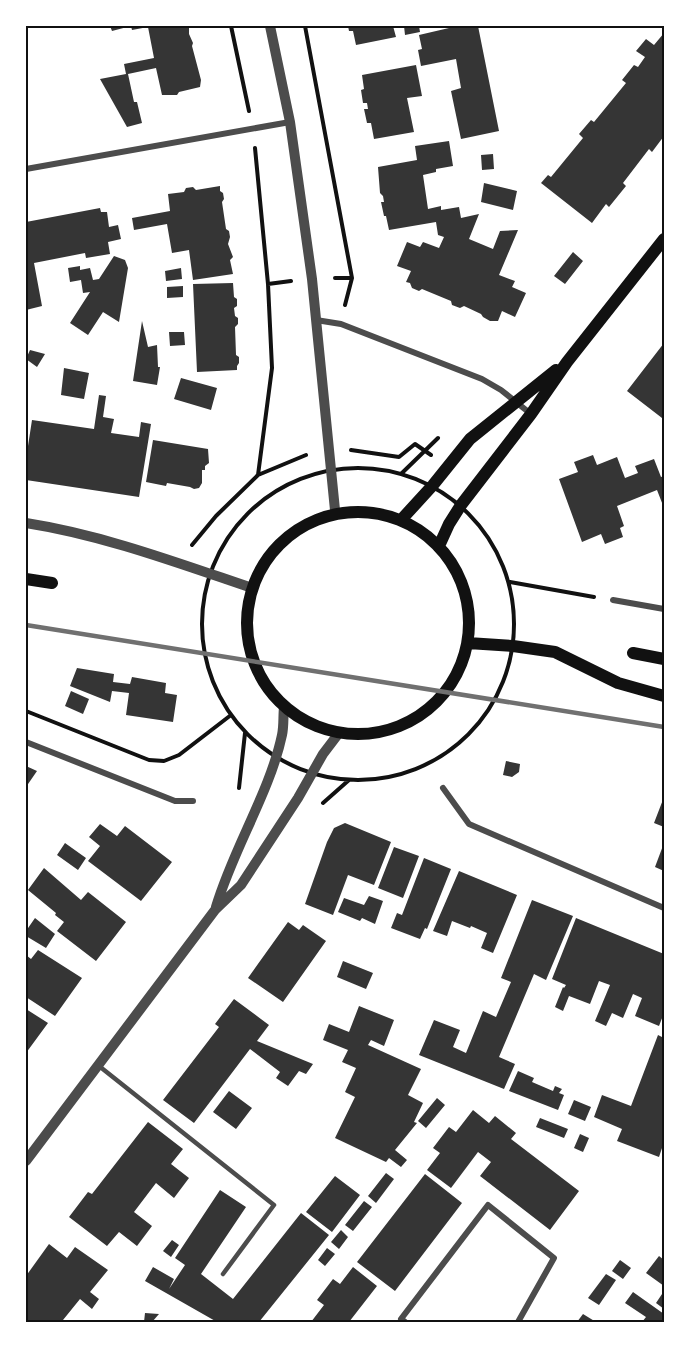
<svg xmlns="http://www.w3.org/2000/svg" width="690" height="1348" font-family="Overpass,sans-serif">
	<style>
		.building { fill: #353535 }
		.lines { fill: none; stroke-linecap: round; stroke-linejoin: round }
		.path { stroke: #111; stroke-width: 4 }
		.service { stroke: #4c4c4c; stroke-width: 4.5 }
		.minor { stroke: #4c4c4c; stroke-width: 6 }
		.tertiary { stroke: #4c4c4c; stroke-width: 10 }
		.secondary { stroke: #111; stroke-width: 12 }
		.rail { stroke: #707070; stroke-width: 4.5 }
		.neatline { fill: none; stroke: #111; stroke-width: 2 }
	</style>
	<rect width="100%" height="100%" fill="#fff"/>
	<!-- building -->
	<path class="building" d="M110 26H189V34L193 43 192 46 201 80 200 87 179 92 177 95H162L156 68 128 74 134 102H137L142 123 127 127 100 79 126 74 124 64 154 58 148 27 132 30 131 26 112 31Z
		M348 26H393L396 37 356 45 353 31H349Z
		M404 26H419L420 32 405 35Z
		M449 26H478L499 131 461 139 451 91 461 88 456 59 421 66 418 50 422 49 419 35 449 28Z
		M664 33V136L652 152 649 149 623 183 626 186 609 207 606 204 592 223 541 183 548 175 551 177 583 138 579 134 591 120 594 122 626 83 622 80 634 65 638 67 645 57 636 51 646 39 654 45Z
		M416 65 422 96 407 98 414 132 374 139 371 123H367L364 109H368L367 103H363L361 90 364 89 362 75Z
		M449 141 453 166 436 169V172L423 175 428 209 441 206V210L459 207 461 218 479 214 469 239 493 249 500 231 518 230 499 275 515 281 512 287 526 293 515 317 502 311 498 321H490L483 317 481 314 464 306 460 308 452 305 451 301 422 289 419 291 412 288 410 283 406 282 411 271 397 266 407 242 420 247 423 242 439 248 444 237 438 235 436 222 389 230 386 216H384L381 202H384L383 196 380 193 378 167 417 160 415 146Z
		M493 154 494 169 482 170 481 155Z
		M484 183 517 191 513 210 481 202Z
		M220 186V191L223 193 224 199 222 202 226 229 229 231 230 237 228 244 233 257 230 260 233 274 193 280 189 250 172 253 167 224 134 230 132 218 170 211 168 194 184 192 186 188 193 187 196 190Z
		M100 208 101 212H107L109 227 118 225 121 239 108 242 110 254 86 258 85 253 34 263 42 306 26 310V222Z
		M573 252 583 261 565 284 554 276Z
		M114 256 125 260 128 268 119 322 103 312 88 335 70 323 90 292 83 293 81 280 70 282 68 268 80 266V270L90 268 93 280 99 279Z
		M181 268 182 279 166 281 165 271Z
		M233 283 234 297 237 299V306L234 308 235 316 238 318V324L235 327 236 355 239 357V363L237 366V370L197 372 193 284Z
		M183 286V297L167 298V287Z
		M142 321 148 347 157 345 158 367H160L157 385 133 381Z
		M169 332H184L185 345 170 346Z
		M664 343V414L662 418 627 391Z
		M30 350 45 354 37 367 26 359Z
		M64 368 89 373 84 399 61 395Z
		M181 378 217 388 211 410 174 399Z
		M99 395 106 396 103 417 114 419 111 433 139 437 141 422 151 424 139 497 26 480V459L32 420 94 429Z
		M153 440 208 449 209 463 205 466V470H202V483L199 488 194 489 190 487 167 483 166 486 146 482Z
		M593 455 597 465 617 457 625 478 638 473 635 466 654 459 661 477 664 476V508L657 490 617 506 624 526 620 528 623 537 605 544 601 534 582 542 559 479 578 472 574 462Z
		M77 668 114 674 113 682 130 684 132 677 166 683 165 693 177 695 173 722 126 715 129 693 112 691 110 702 70 686Z
		M71 691 89 699 83 714 65 706Z
		M506 761 520 764 519 772 512 777 503 775Z
		M26 766 37 771 26 787Z
		M664 797V827L654 823Z
		M345 823 391 842 374 885 348 875 333 915 305 904 327 842 334 828Z
		M100 824 117 836 125 826 172 862 141 901 88 861 100 846 89 837Z
		M65 843 86 858 78 870 57 855Z
		M664 843V871L655 867Z
		M394 847 419 856 403 898 378 888Z
		M424 858 451 869 427 929 425 928 420 939 391 928 397 913 402 915Z
		M44 868 81 900 88 892 126 922 96 961 57 931 64 922 55 915 56 913 28 890Z
		M459 871 517 895 493 953 481 948 487 933 471 926 470 928 452 921 447 936 433 931Z
		M369 896 383 901 375 924 362 918 360 921 338 912 344 898 364 905Z
		M532 900 573 916 546 980 534 974 499 1057 515 1064 504 1089 419 1055 434 1020 460 1030 453 1047 466 1053 483 1011 496 1017 511 982 501 978Z
		M35 918 55 934 46 948 26 936 28 933 26 931Z
		M576 918 664 954V1013L659 1026 635 1016 642 998 633 994 623 1018 612 1013 606 1026 595 1021 610 985 599 981 590 1004 569 996 563 1011 555 1007 563 987 564 988 566 985 552 979Z
		M288 922 299 930 303 925 326 941 283 1002 248 978Z
		M38 950 82 978 55 1016 26 997V955L31 959Z
		M343 961 373 973 366 989 337 977Z
		M234 999 269 1025 257 1041 313 1064 306 1074 299 1071 288 1086 276 1078 280 1072 250 1049 194 1123 163 1100 219 1027 215 1024Z
		M359 1006 394 1020 384 1046 371 1040 368 1045 421 1069 408 1095 423 1103 414 1122 417 1123 395 1150 407 1160 401 1167 389 1158 386 1162 335 1138 355 1097 345 1092 356 1068 342 1062 348 1050 323 1040 329 1024 349 1032Z
		M26 1009 48 1023 26 1053Z
		M658 1035 664 1038V1142L659 1157 617 1141 622 1129 594 1117 602 1095 631 1106Z
		M518 1071 534 1078 532 1082 553 1091 555 1086 562 1089 559 1093 564 1095 558 1110 509 1091Z
		M229 1091 252 1108 236 1129 213 1112Z
		M437 1098 445 1105 426 1128 418 1121Z
		M574 1100 591 1107 585 1121 568 1114Z
		M473 1110 489 1123 495 1116 516 1133 511 1139 579 1191 550 1230 480 1176 491 1162 478 1152 451 1188 427 1170 440 1153 433 1148 449 1127 456 1132Z
		M540 1118 568 1129 564 1138 536 1127Z
		M148 1122 183 1149 171 1164 189 1178 174 1198 156 1183 134 1212 152 1226 137 1246 119 1232 107 1246 69 1217 88 1192 92 1194Z
		M580 1134 589 1138 583 1152 574 1148Z
		M386 1173 394 1179 376 1203 368 1196Z
		M425 1174 462 1203 395 1291 357 1262Z
		M335 1176 360 1195 332 1232 306 1212Z
		M220 1190 246 1207 201 1274 233 1299 301 1213 329 1235 259 1322H217L145 1281 153 1267 174 1279 169 1289 185 1265 175 1258Z
		M364 1201 372 1207 353 1231 345 1225Z
		M341 1230 348 1237 339 1249 331 1242Z
		M172 1240 179 1245 171 1257 163 1251Z
		M49 1244 67 1258 75 1247 108 1270 90 1292 99 1299 92 1309 80 1299 63 1320 66 1322H26V1276Z
		M327 1248 335 1254 325 1266 318 1260Z
		M659 1256 664 1260V1286L646 1273Z
		M620 1260 631 1268 623 1279 612 1271Z
		M353 1267 377 1286 349 1322H311L324 1305 317 1300 333 1279 340 1284Z
		M606 1274 616 1280 599 1305 588 1298Z
		M664 1291V1309L656 1303Z
		M633 1292 664 1314V1322H642L646 1317 625 1303Z
		M145 1313 159 1314 152 1322H144Z
		M583 1314 596 1322H577Z"/>
	<g class="lines">
		<!-- path -->
		<path class="path" d="M231 26 249 111
			M305 26 352 278 345 305
			M255 148 268 284
			M335 278H352
			M351 450 399 457 415 444 431 455
			M202 624a156 156 0 1 1 312 0a156 156 0 1 1-312 0Z
			M402 473 438 438
			M258 475 272 368 268 284 291 281
			M192 545 216 516 258 475 306 455
			M510 582 594 597
			M26 711 149 760 164 761 179 755 231 715
			M239 788 245 733
			M323 803 349 780"/>
		<!-- service -->
		<path class="service" d="M99 1066 274 1205 223 1274"/>
		<!-- minor -->
		<path class="minor" d="M26 169 290 122
			M316 320 341 324 482 379 501 390 531 414
			M613 600 664 609
			M26 742 175 801H193
			M443 788 469 824 664 908
			M405 1322 401 1319 488 1205 554 1258 518 1322"/>
		<!-- tertiary -->
		<path class="tertiary" d="M270 26 290 122 312 279 335 510
			M26 523C103 535 178 563 252 588
			M216 907C233 849 270 792 282 735 284 726 283 716 284 707
			M26 1161 215 910 241 885 298 798 323 754 339 733"/>
		<!-- secondary -->
		<path class="secondary" d="M247 623a111 111 0 1 1 222 0a111 111 0 1 1-222 0Z
			M401 520 433 485 470 439 556 370
			M439 546 449 524 461 505 531 414 567 362 664 239
			M26 579 52 583
			M468 643 513 646 555 652 618 683 664 696
			M633 653 664 659"/>
		<!-- rail -->
		<path class="rail" d="M26 625 664 727"/>
	</g>
	<!-- border -->
	<rect width="690" height="1348" fill="none" stroke="#ffffff" stroke-width="54"/>
	<rect x="27" y="27" width="636" height="1294" class="neatline"/>
</svg>
